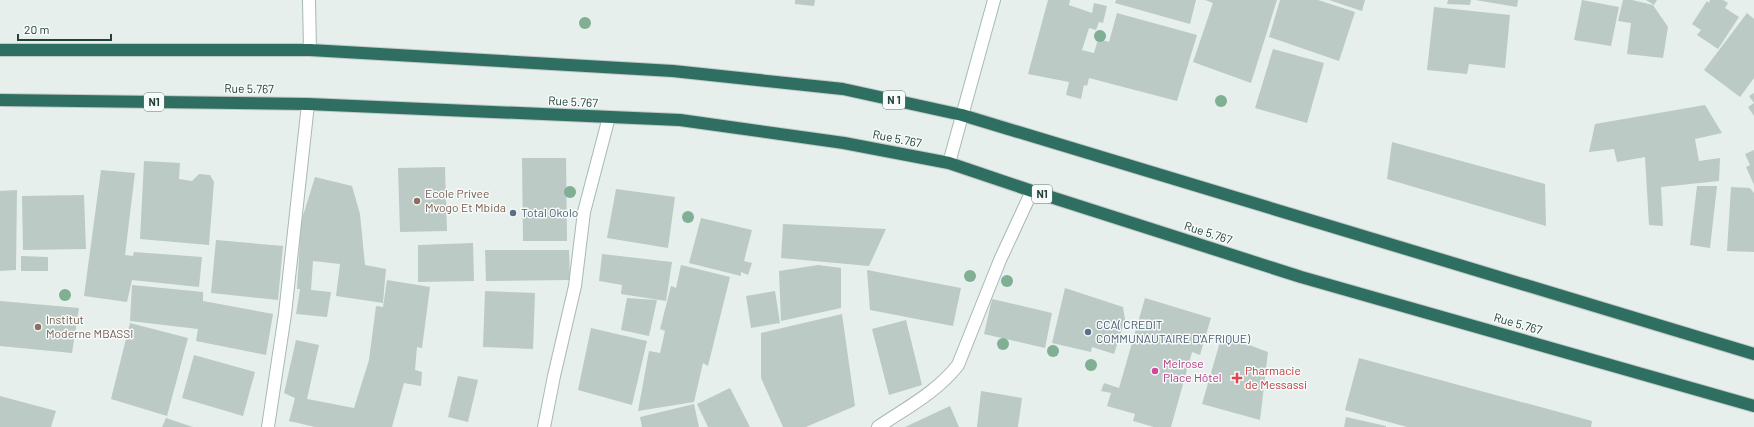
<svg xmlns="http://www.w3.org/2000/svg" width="1754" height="427" font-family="Barlow,sans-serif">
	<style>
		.building { fill: #bbcac4 }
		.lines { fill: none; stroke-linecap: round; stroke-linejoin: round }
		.street-casing { stroke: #a8b8b2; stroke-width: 14 }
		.secondary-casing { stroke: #a4bbb3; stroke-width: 14 }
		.highway-casing { stroke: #c2cac8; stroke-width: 14 }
		.street { stroke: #fff; stroke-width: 12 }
		.secondary { stroke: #fff; stroke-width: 12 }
		.highway { stroke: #2f6f62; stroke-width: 12 }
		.tree { fill: #80af93 }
		.education-dot { fill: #8d6e63; stroke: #f7fbf9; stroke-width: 1.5 }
		.service-dot { fill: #5c6f8a; stroke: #f7fbf9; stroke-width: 1.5 }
		.hotel-dot { fill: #d1479c; stroke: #f7fbf9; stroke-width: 1.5 }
		.health-dot { fill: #e0444e; stroke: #f7fbf9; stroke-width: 1.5 }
		.labels { text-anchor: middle; stroke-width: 3; stroke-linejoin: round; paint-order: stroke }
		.shield { fill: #f7fbf9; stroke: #637a73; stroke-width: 1 }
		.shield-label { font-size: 11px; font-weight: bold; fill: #24423a }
		.street-label { font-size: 12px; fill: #24423a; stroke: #f7fbf9 }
		.education-label { font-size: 12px; fill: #785e54; stroke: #f7fbf9; text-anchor: start }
		.service-label { font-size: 12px; fill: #4e5e75; stroke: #f7fbf9; text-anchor: start }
		.hotel-label { font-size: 12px; fill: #b23c85; stroke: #f7fbf9; text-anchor: start }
		.health-label { font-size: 12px; fill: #be3a42; stroke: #f7fbf9; text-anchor: start }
	</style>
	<rect width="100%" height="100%" fill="#e6efeb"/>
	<!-- building -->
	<path class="building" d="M795 0H815L814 6 795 4Z
		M1048 0H1070L1069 5 1092 13 1094 3 1107 6 1103 23 1099 22 1096 30 1089 28 1082 50 1094 53 1098 39 1109 42 1117 13 1197 35 1177 101 1089 78 1087 86 1084 85 1081 99 1066 95 1069 82 1028 74Z
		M1116 0H1196L1190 24 1115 3Z
		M1205 0H1277L1251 83 1193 62 1213 3Z
		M1280 0H1318L1355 12 1339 61 1269 37Z
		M1329 0H1365L1362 11Z
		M1448 0H1471L1470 5 1447 4Z
		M1475 0H1518L1517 7Z
		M1582 0 1619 7 1611 46 1574 40Z
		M1623 0H1632L1653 5 1668 27 1663 58 1627 54 1631 23 1618 21Z
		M1646 0H1657L1654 5Z
		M1710 0H1723L1728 3 1725 8 1739 17 1718 49 1697 35 1701 30 1692 24 1707 1 1709 3Z
		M1434 7 1510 15 1505 68 1469 64 1467 74 1427 70Z
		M1747 13 1754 19V78L1740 97 1704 70Z
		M1273 49 1324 63 1307 123 1255 108Z
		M1754 93V116L1748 107 1754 103 1749 96Z
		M1705 105 1722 133 1695 139 1699 161 1720 158 1719 181 1661 187 1663 226 1649 225 1645 157 1617 162 1614 149 1589 152 1595 124Z
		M1392 142 1545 184 1546 226 1387 179Z
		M1754 150V185L1746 167 1750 165 1745 154Z
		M522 158H566L567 241H523Z
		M144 161 180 163 179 179 192 181 199 174 210 175 214 182 209 245 140 239Z
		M445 167 447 231 400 232 398 168Z
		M101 170 135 173 125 255 133 256 134 252 202 257 199 287 132 280 127 302 84 296Z
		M315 177 352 186 360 214 365 265 386 269 383 303 336 296 340 264 313 261 311 290 331 292 327 317 296 314 300 289H297L301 222Z
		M1697 186H1717L1710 248 1690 245Z
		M1731 187 1750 188 1754 193V252L1727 251Z
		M616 189 675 197 668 248 607 238Z
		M17 190 16 270 0 271V191Z
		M84 195 86 249 23 250 22 196Z
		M701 218 752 230 744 261 752 263 748 275 741 272V276L689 263Z
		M783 224 886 229 869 266 781 258Z
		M216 240 283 246 278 300 211 293Z
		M473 243 474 281 418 282V245Z
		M485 250H569L570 280 486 281Z
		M602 254 672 262 666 301 621 294 622 285 599 281Z
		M21 256 48 257V271H21Z
		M681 265 730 277 708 366 703 363 694 402 638 411 649 351 660 353 665 331 660 329 671 286 676 288Z
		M818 265 841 268V308L781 321 779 271Z
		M867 270 961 288 953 326 870 310Z
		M387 280 430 287 422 348 417 347 415 370 422 372 421 386 404 383 392 427H315L289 421 295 398 284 393 296 340 319 345 307 399 354 408 369 360 376 306 383 307Z
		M132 285 203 292V301L273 314 266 355 196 341 198 329 130 321Z
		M1065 288 1123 307 1125 320 1114 354 1092 347 1091 352 1052 343Z
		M485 291 535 293 533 349 483 347Z
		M775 291 780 323 751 328 746 296Z
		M627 298 657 300 649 336 621 330Z
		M1145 298 1211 318 1200 355 1192 352 1171 427H1154L1133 421 1135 414 1107 406 1111 393 1101 391 1104 383 1119 388Z
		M992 299 1052 313 1045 348 984 334Z
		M0 301 79 308 72 353 0 346Z
		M842 314 855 406 806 427H783L761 378V333Z
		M906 320 922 385 889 395 872 329Z
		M130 323 188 338 167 416 111 399Z
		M591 328 647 341 632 405 578 390Z
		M1222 335 1268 352 1260 420 1202 404Z
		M194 355 255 372 243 416 182 398Z
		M1359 358 1592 421 1591 427H1407L1345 410Z
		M458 376 478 380 468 422 448 417Z
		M730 388 750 427H708L697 404Z
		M981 391 1022 398 1018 427H977Z
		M0 396 56 411 51 427H0Z
		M694 404 699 427H642L640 417Z
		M950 406 959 427H905Z
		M1346 417 1386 426V427H1344Z
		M166 418 193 427H162Z"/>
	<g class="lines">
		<!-- street casing -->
		<g class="street-casing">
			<path id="street" d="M309 0 310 50
				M268 427 285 314 308 104
				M544 427 554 376 575 286 584 212 609 117
				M878 427C906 408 937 392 958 365L1000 260 1032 191"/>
		</g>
		<!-- secondary casing -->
		<g class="secondary-casing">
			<path id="secondary" d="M949 163 994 0"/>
		</g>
		<!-- highway casing -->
		<g class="highway-casing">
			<path id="highway" d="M0 50H310L673 71 843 89 962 115 1754 354
				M0 100 308 104 680 120 844 143 949 163 1032 191 1301 277 1754 406"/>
		</g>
		<!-- street -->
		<use href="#street" class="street"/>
		<!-- secondary -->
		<use href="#secondary" class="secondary"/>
		<!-- highway -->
		<use href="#highway" class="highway"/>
	</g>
	<!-- trees -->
	<g class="tree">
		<circle cx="585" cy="23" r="6"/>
		<circle cx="1100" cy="36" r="6"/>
		<circle cx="1221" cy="101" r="6"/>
		<circle cx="570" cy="192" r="6"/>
		<circle cx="688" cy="217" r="6"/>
		<circle cx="970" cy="276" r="6"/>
		<circle cx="1007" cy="281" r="6"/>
		<circle cx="65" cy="295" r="6"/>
		<circle cx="1003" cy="344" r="6"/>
		<circle cx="1053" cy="351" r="6"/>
		<circle cx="1091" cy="365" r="6"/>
	</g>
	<!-- markers -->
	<g class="education-dot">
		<circle cx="417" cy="201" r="4"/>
		<circle cx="38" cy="327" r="4"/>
	</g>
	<g class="service-dot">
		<circle cx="513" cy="213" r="4"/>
		<circle cx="1088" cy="332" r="4"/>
	</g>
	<circle class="hotel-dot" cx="1155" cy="371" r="4"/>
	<path class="health-dot" d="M1235 372h4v4h4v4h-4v4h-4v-4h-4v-4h4z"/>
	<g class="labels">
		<!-- shield labels -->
		<g class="shield">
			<rect x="883" y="91" width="22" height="18" rx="3"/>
			<rect x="144" y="93" width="20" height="18" rx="3"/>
			<rect x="1032" y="185" width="20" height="18" rx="3"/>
		</g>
		<g class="shield-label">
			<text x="894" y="104">N 1</text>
			<text x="154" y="106">N1</text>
			<text x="1042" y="198">N1</text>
		</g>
		<!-- street labels -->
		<g class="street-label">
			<text transform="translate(249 89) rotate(1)" y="4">Rue 5.767</text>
			<text transform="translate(573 102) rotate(3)" y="4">Rue 5.767</text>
			<text transform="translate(897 139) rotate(11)" y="4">Rue 5.767</text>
			<text transform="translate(1208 233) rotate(18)" y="4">Rue 5.767</text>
			<text transform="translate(1518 324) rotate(16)" y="4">Rue 5.767</text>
		</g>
		<!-- education labels -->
		<g class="education-label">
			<text x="425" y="198">Ecole Privee<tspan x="425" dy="14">Mvogo Et Mbida</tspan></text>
			<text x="46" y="324">Institut<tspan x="46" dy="14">Moderne MBASSI</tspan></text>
		</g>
		<!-- service labels -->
		<g class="service-label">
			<text x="521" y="217">Total Okolo</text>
			<text x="1096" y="329">CCA( CREDIT<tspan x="1096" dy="14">COMMUNAUTAIRE D'AFRIQUE)</tspan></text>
		</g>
		<!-- hotel labels -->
		<g class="hotel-label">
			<text x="1163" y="368">Melrose<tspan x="1163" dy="14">Place Hôtel</tspan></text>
		</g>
		<!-- health labels -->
		<g class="health-label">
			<text x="1245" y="375">Pharmacie<tspan x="1245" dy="14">de Messassi</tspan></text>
		</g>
	</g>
	<!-- scale -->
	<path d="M18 34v6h93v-6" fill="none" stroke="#24423a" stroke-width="2"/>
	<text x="24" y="34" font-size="12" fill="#24423a" stroke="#f7fbf9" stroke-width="3" paint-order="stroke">20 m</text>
</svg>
